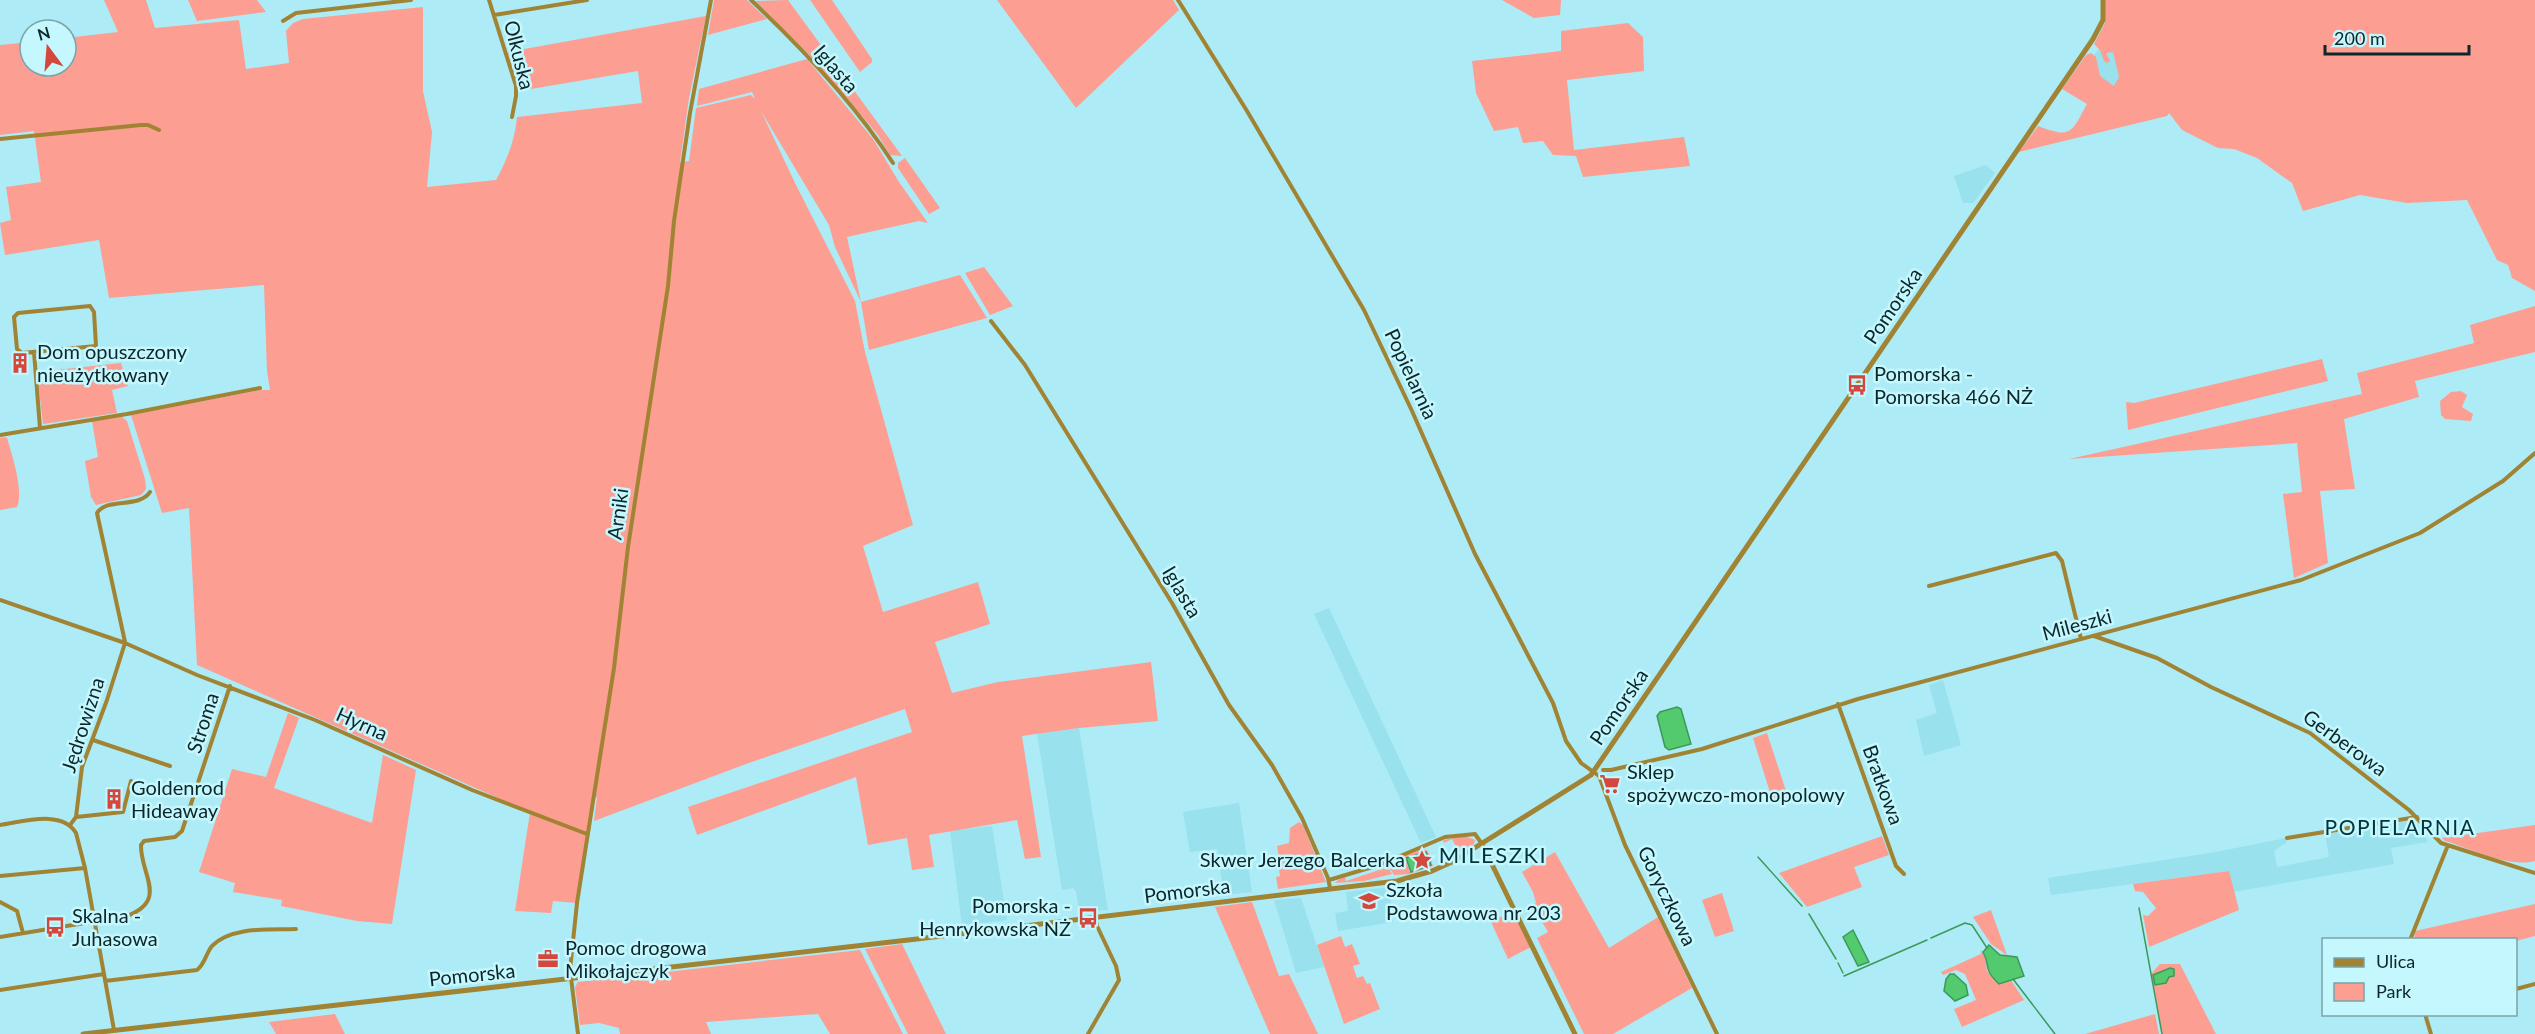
<svg xmlns="http://www.w3.org/2000/svg" width="2535" height="1034" font-family="Lato,sans-serif">
	<style>
		.built { fill: #98e1ed }
		.green { fill: #fc9e92; fill-rule: evenodd }
		.water { fill: #52ca6d; stroke: #3d9959; stroke-width: 1.5 }
		.lines { fill: none; stroke-linecap: round; stroke-linejoin: round }
		.stream { stroke: #3d9959; stroke-width: 1.5 }
		.minor { stroke: #a18334; stroke-width: 4 }
		.tertiary { stroke: #a18334; stroke-width: 5 }
		.labels { text-anchor: middle; stroke-width: 5; stroke-linejoin: round; paint-order: stroke }
		.street-label { font-size: 20px; fill: #0c262a; stroke: #c5f7fe }
		.poi-label { font-size: 20px; fill: #0c262a; stroke: #c5f7fe; text-anchor: start }
		.neighbourhood-label { font-size: 21px; letter-spacing: 1.5px; fill: #00353c; stroke: #c5f7fe }
		.quarter-label { font-size: 22px; letter-spacing: 1.5px; fill: #00353c; stroke: #c5f7fe }
	</style>
	<rect width="100%" height="100%" fill="#adecf6"/>
	<!-- built -->
	<path class="built" d="M2112 24 2121 57 2120 92 2097 81 2094 55 2099 49 2097 45Z
		M1986 165 1995 173 1973 203H1963L1954 176Z
		M1329 608 1436 837 1421 843 1314 614Z
		M1943 680 1961 745 1924 756 1916 720 1937 713 1929 685Z
		M1079 728 1108 910 1079 911 1076 891 1073 888 1062 890 1037 734Z
		M1239 803 1252 892 1224 895 1217 849 1190 852 1183 812Z
		M2415 820 2428 842 2391 848 2394 864 2233 892 2229 871 2051 895 2048 878 2216 852 2286 838 2287 842 2274 851 2277 867 2329 857 2325 834Z
		M992 826 1007 920 962 926 950 831Z
		M1390 887 1393 922 1338 931 1335 913 1348 911 1346 892Z
		M1301 898 1324 967 1296 973 1274 900Z"/>
	<!-- green -->
	<path class="green" d="M104 0H146L155 28 239 20 246 69 289 63 286 31 293 23 303 19 423 7V91L432 132 427 187 496 180C507 160 515 140 517 117L642 103 638 71 519 91 508 52 706 16 689 98 680 162 689 161 696 108 751 95 755 99 752 92 697 106 699 89 807 59 873 139 899 182 928 223 919 221 847 237 861 302 960 275 987 318 869 350 861 302 835 247 829 225 761 111 795 183 855 301 865 352 913 525 863 546 883 612 978 582 990 624 935 642 952 693 998 682 1151 662 1158 721 1079 728 1022 736 1041 857 1025 859 1017 820 929 835 934 867 912 870 907 838 868 845 856 777 697 835 688 807 912 732 905 709 746 764 594 821 597 797 594 798 577 903 553 901 551 913 515 911 530 812 197 665 189 508 162 513 131 415 260 390H270L267 371 264 285 109 298 99 240 5 255 0 223 11 220 6 187 41 182 34 131 0 135V45L30 42V66H66V38L118 32Z
		M188 0H257L266 12 197 21Z
		M714 0H747L767 19 708 35Z
		M788 0 902 156 890 155 878 135 812 58 755 1Z
		M810 0H832L872 59V62L860 72Z
		M997 0H1173L1179 10 1076 108Z
		M1502 0H1561L1560 15 1534 18Z
		M2105 0H2535V291L2512 278 2508 265 2497 260 2467 200 2407 203 2360 195 2303 211 2292 183 2257 158 2234 149 2218 148 2182 130 2169 113 2167 116 2019 152 2038 126C2072 139 2071 133 2087 104L2062 89 2086 55 2091 53 2096 57 2100 76 2114 86 2119 77 2113 52 2106 53 2110 61 2107 63 2104 61 2100 50 2094 44 2105 23Z
		M1628 23 1643 37 1644 71 1567 80 1574 150 1684 137 1690 166 1583 177 1576 156 1553 155 1543 141 1523 143 1518 127 1494 131 1476 93 1472 61 1561 51V31Z
		M905 158 940 208 929 214 898 168V163Z
		M984 267 1013 306 990 315 965 273Z
		M2535 306V352L2415 381 2419 397 2344 419 2355 489 2320 491 2328 563 2294 578 2283 494 2302 492 2297 443 2069 459 2362 394 2357 373 2474 343 2470 325Z
		M2322 359 2328 381 2128 430 2126 402 2134 403Z
		M121 363 128 386 112 390 117 413 43 424 37 372Z
		M2461 391 2467 395 2462 407 2473 414 2471 421 2445 419 2441 415 2440 401 2451 392Z
		M122 417 127 421 145 479 146 489 141 495 96 505 91 497 85 461 98 457 92 421Z
		M4 437 7 438C12 455 24 491 17 507L0 510V438Z
		M288 713 299 718 274 788 372 823 383 755 416 770 392 924 357 921 281 906 282 900 233 892 235 883 199 872 232 769 266 777Z
		M1767 733 1788 797 1773 802 1753 738Z
		M1299 822 1303 825 1326 882 1278 889 1276 877 1280 876 1279 870 1281 869 1277 846 1289 843 1290 828Z
		M2535 825V861C2507 868 2472 849 2445 841L2442 838Z
		M1465 836 1475 840 1474 844 1450 858 1448 856 1458 850 1452 839 1444 843 1443 840Z
		M1882 836 1889 855 1854 867 1862 887 1807 907 1779 873Z
		M1423 849 1428 851 1433 866 1410 874 1394 875 1389 867 1402 861 1401 857ZM1426 851 1431 866 1410 872 1405 858Z
		M1555 852 1609 948 1658 917 1692 988 1613 1034H1584L1537 938 1548 932 1532 905 1536 903 1533 892 1522 872Z
		M1388 867 1392 874 1364 881 1335 883 1338 880 1345 877 1346 881Z
		M2229 871 2239 910 2149 947 2143 915 2148 916 2156 908 2143 892 2135 891 2133 884Z
		M1722 893 1734 931 1715 937 1702 900Z
		M1252 902 1279 976 1289 974 1318 1034H1270L1215 907Z
		M2535 904V936L2516 941V940H2414L2415 931Z
		M1991 910 2007 955 1991 944 1973 917Z
		M1513 911 1531 947 1508 959 1491 922Z
		M1341 936 1345 947 1352 944 1360 964 1353 966 1357 978 1363 976 1367 984 1370 983 1380 1009 1344 1024 1317 945Z
		M902 944 946 1034H908L865 949Z
		M860 950 903 1034H830L818 1014 706 1022 711 1034H620L619 1028 599 1023 580 1025 575 987 578 982Z
		M1981 950 1985 956 1987 971 1995 981 2011 980 2024 1000 1962 1027 1954 1009 1976 1000 1965 974 1956 970 1943 975 1941 972 1981 954Z
		M2160 964H2180L2216 1034H2162L2151 974Z
		M335 1014 345 1034H276L269 1022Z
		M2155 1014 2159 1034H2085Z"/>
	<!-- water -->
	<path class="water" d="M1677 707 1681 709 1691 744 1669 750 1665 747 1657 716 1660 712Z
		M1426 852 1431 865 1411 872 1406 858Z
		M1853 930 1869 962 1858 966 1843 937Z
		M1989 945 2000 955 2017 957 2024 976 1999 984C1982 968 1991 966 1983 952Z
		M2170 968 2174 969V976L2169 977 2166 983 2155 985 2153 975Z
		M1950 974H1954L1966 985 1968 995 1955 1001 1944 991 1946 979Z"/>
	<g class="lines">
		<!-- stream -->
		<path class="stream" d="M1758 857 1802 906
			M2139 908 2162 1034
			M1809 914 1836 959
			M1931 938 1965 923 1972 925 1987 948
			M1838 963 1843 973
			M1844 976 1927 940
			M2013 979 2055 1034"/>
		<!-- minor -->
		<path class="minor" d="M489 0 516 86V96L512 117
			M751 0C802 48 855 104 893 163
			M1178 0 1247 111 1364 310 1412 411 1475 554 1553 703 1566 741 1581 763 1599 776 1625 845 1717 1034
			M494 15 587 0
			M283 21 296 13 411 0
			M0 139 141 125H148L159 130
			M90 306 94 312 96 346 22 353 17 349 14 317 18 313Z
			M991 321 1025 365 1172 603 1229 705 1272 765 1302 818 1328 878 1330 888
			M34 352 40 428
			M0 435 127 414 260 388
			M1929 586 2056 553 2062 561 2081 639
			M0 600 125 643 197 675 315 720 472 790 587 834
			M2094 636 2157 658 2211 687 2310 733 2409 810 2441 843 2535 873
			M125 642 97 513C107 497 139 509 150 492
			M1838 704 1896 866 1904 874
			M93 740 170 766
			M1603 770H1611L1702 749 1858 699 2301 580 2420 533 2503 481 2535 453
			M76 817 123 812 131 781
			M0 825C22 822 62 809 76 833L85 868 114 1030
			M70 825 76 817 82 767 107 700 125 643
			M2287 838 2417 817
			M0 876 85 868
			M1329 880 1379 865 1445 837 1475 834 1482 844
			M0 902 17 911 23 933
			M0 937 127 916C169 900 140 874 141 845L144 841 175 837 182 831 230 686
			M2410 940 2448 845
			M105 981 197 970C205 964 206 953 212 946 231 926 271 930 296 929
			M2516 989 2535 984
			M0 990 104 974
			M2425 1014 2431 1034
			M578 1034 570 970 577 903 614 668 628 547 668 286 674 221 690 113 711 0
			M1088 1034 1119 980 1116 966 1097 926 1095 917"/>
		<!-- tertiary -->
		<path class="tertiary" d="M1482 844 1575 1034
			M83 1034 917 939 1397 881 1432 871 1452 862 1591 775 2093 39 2103 20V0"/>
	</g>
	<!-- icons -->
	<defs>
		<g id="building-bare" transform="scale(1.62)"><path d="M-4-6H4V6H1V3H-1V6H-4ZM-2.5-4.3h1.7v1.8h-1.7ZM.8-4.3h1.7v1.8H.8ZM-2.5-1h1.7V.8h-1.7ZM.8-1h1.7V.8H.8Z" fill="#d5473c" stroke="#c5f7fe" stroke-width="2.5" paint-order="stroke"/></g>
		<g id="bus-bare" transform="scale(1.62)"><path d="M-5-6H5V4H4V6H2V4H-2V6H-4V4H-5ZM-3.5-4V0h7V-4ZM-3.5 1.2v1.5H-2V1.2ZM2 1.2v1.5H3.5V1.2Z" fill="#d5473c" stroke="#c5f7fe" stroke-width="2.5" paint-order="stroke"/></g>
		<g id="supermarket-bare" transform="scale(1.62)"><path d="M-6-5.5h2.5l.6 2H6L4.5 2H-2.5L-4.4-4H-6ZM-1.5 3.2a1.3 1.3 0 1 0 .1 0ZM3 3.2a1.3 1.3 0 1 0 .1 0Z" fill="#d5473c" stroke="#c5f7fe" stroke-width="2.5" paint-order="stroke"/></g>
		<g id="sight-bare" transform="scale(1.62)"><path d="M0-6L1.8-2.2L6-1.7L2.9 1.2L3.7 5.4L0 3.3L-3.7 5.4L-2.9 1.2L-6-1.7L-1.8-2.2Z" fill="#d5473c" stroke="#c5f7fe" stroke-width="2.5" paint-order="stroke"/></g>
		<g id="school-bare" transform="scale(1.62)"><path d="M0-5L7-2L0 1L-7-2ZM-4 1L0 2.5L4 1V4Q0 6-4 4Z" fill="#d5473c" stroke="#c5f7fe" stroke-width="2.5" paint-order="stroke"/></g>
		<g id="office-bare" transform="scale(1.62)"><path d="M-6-3h4V-5.5h4V-3h4V5H-6ZM-1-4.5V-3h2v-1.5ZM-6 0V1H6V0Z" fill="#d5473c" stroke="#c5f7fe" stroke-width="2.5" paint-order="stroke"/></g>
	</defs>
	<g fill-rule="evenodd">
		<use href="#building-bare" x="20" y="363"/>
		<use href="#bus-bare" x="1857" y="385"/>
		<use href="#supermarket-bare" x="1610" y="784"/>
		<use href="#building-bare" x="114" y="799"/>
		<use href="#sight-bare" x="1422" y="860"/>
		<use href="#school-bare" x="1369" y="901"/>
		<use href="#bus-bare" x="1088" y="918"/>
		<use href="#bus-bare" x="55" y="927"/>
		<use href="#office-bare" x="548" y="959"/>
	</g>
	<g class="labels">
		<!-- street labels -->
		<g class="street-label">
			<text transform="translate(519 55) rotate(76)" y="7">Olkuska</text>
			<text transform="translate(836 69) rotate(49)" y="7">Iglasta</text>
			<text transform="translate(1893 306) rotate(-56)" y="7">Pomorska</text>
			<text transform="translate(1411 374) rotate(65)" y="7">Popielarnia</text>
			<text transform="translate(618 514) rotate(-82)" y="7">Arniki</text>
			<text transform="translate(1182 592) rotate(59)" y="7">Iglasta</text>
			<text transform="translate(2077 625) rotate(-15)" y="7">Mileszki</text>
			<text transform="translate(1619 707) rotate(-56)" y="7">Pomorska</text>
			<text transform="translate(203 723) rotate(-72)" y="7">Stroma</text>
			<text transform="translate(362 724) rotate(24)" y="7">Hyrna</text>
			<text transform="translate(83 725) rotate(-72)" y="7">Jędrowizna</text>
			<text transform="translate(2345 743) rotate(36)" y="7">Gerberowa</text>
			<text transform="translate(1883 785) rotate(70)" y="7">Bratkowa</text>
			<text transform="translate(1187 891) rotate(-7)" y="7">Pomorska</text>
			<text transform="translate(1667 896) rotate(64)" y="7">Goryczkowa</text>
			<text transform="translate(472 975) rotate(-6)" y="7">Pomorska</text>
		</g>
		<!-- poi labels -->
		<g class="poi-label">
			<text x="37" y="359">Dom opuszczony<tspan x="37" dy="23">nieużytkowany</tspan></text>
			<text x="1874" y="381">Pomorska -<tspan x="1874" dy="23">Pomorska 466 NŻ</tspan></text>
			<text x="1627" y="779">Sklep<tspan x="1627" dy="23">spożywczo-monopolowy</tspan></text>
			<text x="131" y="795">Goldenrod<tspan x="131" dy="23">Hideaway</tspan></text>
			<text x="1405" y="867" text-anchor="end">Skwer Jerzego Balcerka</text>
			<text x="1386" y="897">Szkoła<tspan x="1386" dy="23">Podstawowa nr 203</tspan></text>
			<text x="1071" y="913" text-anchor="end">Pomorska -<tspan x="1071" dy="23">Henrykowska NŻ</tspan></text>
			<text x="72" y="923">Skalna -<tspan x="72" dy="23">Juhasowa</tspan></text>
			<text x="565" y="955">Pomoc drogowa<tspan x="565" dy="23">Mikołajczyk</tspan></text>
		</g>
		<!-- neighbourhood labels -->
		<g class="neighbourhood-label">
			<text x="2400" y="835">POPIELARNIA</text>
		</g>
		<!-- quarter labels -->
		<g class="quarter-label">
			<text x="1493" y="863">MILESZKI</text>
		</g>
	</g>
	<!-- legend -->
	<rect x="2322" y="938" width="195" height="78" fill="#c5f7fe" stroke="#7ba3a9" stroke-width="1.5"/>
	<rect x="2334" y="958" width="30" height="9" fill="#a18334" stroke="#7ba3a9" stroke-width="1.5"/>
	<text x="2376" y="968" font-size="18" fill="#0c262a">Ulica</text>
	<rect x="2334" y="983" width="30" height="18" fill="#fc9e92" stroke="#7ba3a9" stroke-width="1.5"/>
	<text x="2376" y="998" font-size="18" fill="#0c262a">Park</text>
	<!-- north arrow -->
	<g transform="translate(48 48) rotate(344)"><circle r="28" fill="#c5f7fe" stroke="#7ba3a9" stroke-width="1.5"/>
	<path d="M0-4.5L10 22L0 15L-10 22Z" fill="#d5473c"/>
	<text y="-9" font-size="16" font-weight="bold" text-anchor="middle" fill="#0c262a">N</text>
	</g>
	<!-- scale -->
	<path d="M2325 45v9h144v-9" fill="none" stroke="#0c262a" stroke-width="3"/>
	<text x="2334" y="45" font-size="18" fill="#0c262a" stroke="#c5f7fe" stroke-width="4.5" paint-order="stroke">200 m</text>
</svg>
